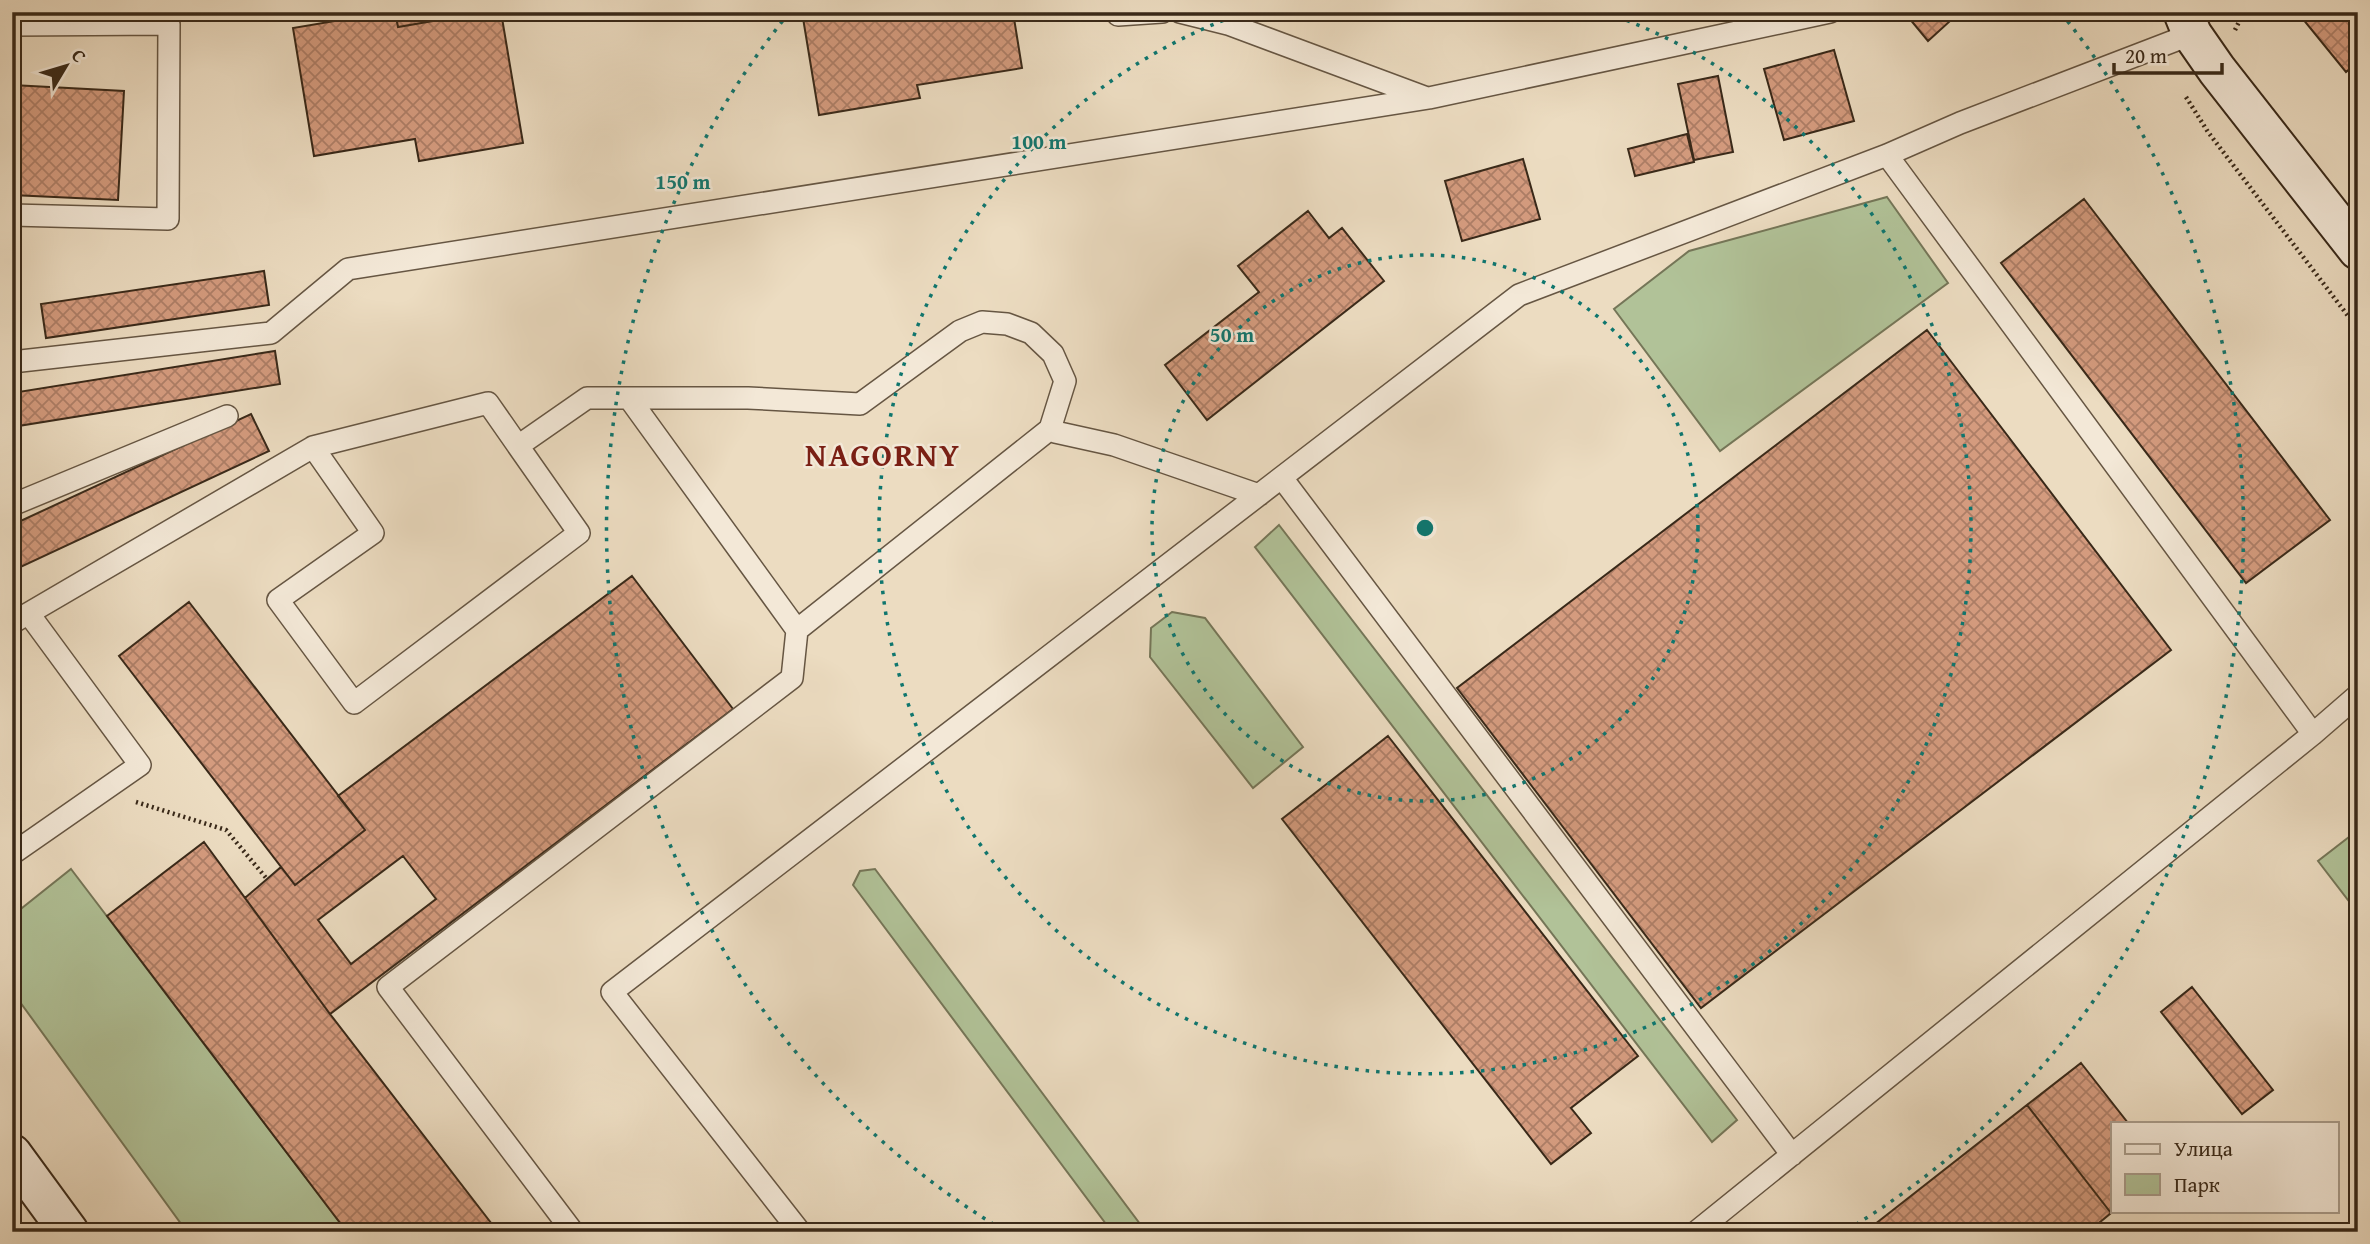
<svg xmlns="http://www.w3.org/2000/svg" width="2370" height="1244" font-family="'Gentium Book Plus',serif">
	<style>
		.green { fill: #b1c298; stroke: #757658; stroke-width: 2 }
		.building { fill: url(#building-cross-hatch); stroke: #392919; stroke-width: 2; fill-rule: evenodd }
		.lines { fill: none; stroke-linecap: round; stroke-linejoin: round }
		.lane-casing { stroke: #665643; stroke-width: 24 }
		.secondary-casing { stroke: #392919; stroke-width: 42 }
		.path { stroke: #392919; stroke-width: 4.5; stroke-dasharray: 2 3.5; stroke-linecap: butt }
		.lane { stroke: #f3e8d7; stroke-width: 21 }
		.secondary { stroke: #f3e8d7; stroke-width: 38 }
		.ring { fill: none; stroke: #0f766e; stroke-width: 3.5; stroke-dasharray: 3.5 7 }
		.labels { text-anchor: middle; stroke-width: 5; stroke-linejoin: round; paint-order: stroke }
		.district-label { font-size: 32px; font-weight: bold; letter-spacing: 2px; fill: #7a1f14; stroke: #f3e8d7 }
		.centre { fill: #0f766e; stroke: #f3e8d7; stroke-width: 3.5 }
		.ring-label { font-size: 21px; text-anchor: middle; font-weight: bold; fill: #0f766e; stroke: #f3e8d7; stroke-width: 5; stroke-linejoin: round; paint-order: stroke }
	</style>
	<defs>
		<pattern id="building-cross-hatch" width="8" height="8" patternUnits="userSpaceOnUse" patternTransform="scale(1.75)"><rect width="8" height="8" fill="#d49b7e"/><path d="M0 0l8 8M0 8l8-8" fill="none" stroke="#ad7e66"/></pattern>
	</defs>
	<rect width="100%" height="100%" fill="#ecdcc1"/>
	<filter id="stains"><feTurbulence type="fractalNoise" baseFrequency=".00286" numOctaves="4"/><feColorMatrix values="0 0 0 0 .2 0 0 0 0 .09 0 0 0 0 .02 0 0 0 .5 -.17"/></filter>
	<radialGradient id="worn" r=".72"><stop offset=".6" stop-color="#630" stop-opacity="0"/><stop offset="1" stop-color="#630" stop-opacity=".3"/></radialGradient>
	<!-- green -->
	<path class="green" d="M1887 197 1948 283 1720 451 1614 309 1689 251Z
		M1279 525 1737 1120 1712 1142 1255 547Z
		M1172 612 1205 618 1303 747 1253 788 1150 657 1151 628Z
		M2358 830V860L2354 862 2358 867V913L2318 861Z
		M71 869 347 1232H187L12 991V916Z
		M875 869 1146 1232H1112L853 885 860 871Z"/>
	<!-- building -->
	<path class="building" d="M388 12H395L398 27 485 12H501L523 143 419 161 415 139 314 156 293 28Z
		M395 12H485L398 27Z
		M802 12H1013L1022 68 917 85 920 98 819 115Z
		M1904 12H1941L1949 22 1928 41Z
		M2310 12H2358V62L2346 72 2302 18Z
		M1834 50 1854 121 1784 140 1764 69Z
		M1718 76 1733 152 1694 160 1678 84Z
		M12 85 124 91 118 200 12 195Z
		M1687 134 1694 162 1635 176 1628 149Z
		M1523 159 1540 219 1462 241 1445 181Z
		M2084 199 2330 520 2246 583 2001 263Z
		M1308 211 1329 238 1342 228 1384 281 1207 420 1165 365 1259 292 1238 266Z
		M264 271 269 305 46 338 41 304Z
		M1927 330 2171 650 1701 1008 1457 688Z
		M275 351 280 384 12 427V393Z
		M251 414 269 451 12 571V525Z
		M632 576 733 709 330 1014 245 898 281 867 295 885 365 830 338 796ZM403 856 436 899 351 964 318 920Z
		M189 602 365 830 295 885 119 656Z
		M1388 736 1638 1056 1571 1108 1591 1133 1551 1164 1282 819Z
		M204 842 330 1014 498 1232H347L107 916Z
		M2192 987 2273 1090 2242 1114 2161 1012Z
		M2081 1063 2128 1123H2113V1211H2115L2111 1213 2027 1105Z
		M2027 1105 2111 1213 2088 1232H1865Z"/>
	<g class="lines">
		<!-- lane casing -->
		<g class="lane-casing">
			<path id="lane" d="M1180 12 1228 24 1427 98
				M1118 15 1162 12
				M12 25 169 24 168 219 12 215
				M1887 155 2313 734
				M12 362 271 333 348 269 1429 98 1830 12
				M1055 432 1114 445 1259 495
				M518 446 488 403 313 447 373 533 278 600 354 703 579 533 518 446 587 398H748L860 404 960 331 982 322 1007 324 1031 333 1053 354 1065 381 1050 429 797 630 629 398
				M1282 478 1792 1155
				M12 505 227 416
				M12 623 313 447
				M12 854 140 765 29 614
				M573 1232 388 987 792 678 797 630
				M800 1232 612 992 1519 295 1887 155 1960 123 2192 34
				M1696 1232 2313 734 2358 695"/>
		</g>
		<!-- secondary casing -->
		<g class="secondary-casing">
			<path id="secondary" d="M2183 12 2192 34 2217 70 2358 250
				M12 1154 69 1232"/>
		</g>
		<!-- path -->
		<path class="path" d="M2235 30 2244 12
			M2186 97 2208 132 2358 329
			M136 802 226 830 267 879"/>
		<!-- lane -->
		<use href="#lane" class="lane"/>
		<!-- secondary -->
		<use href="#secondary" class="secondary"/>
	</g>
	<!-- distance rings -->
	<g class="ring">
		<circle cx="1425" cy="528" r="273"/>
		<path d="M1607 13A546 546 0 1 1 1243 13"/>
		<path d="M1003 1230A819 819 0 0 1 789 13M2061 13A819 819 0 0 1 1847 1230"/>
	</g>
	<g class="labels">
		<!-- district labels -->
		<g class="district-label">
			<text x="883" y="466">NAGORNY</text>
		</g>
	</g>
	<circle cx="1425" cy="528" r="10" class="centre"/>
	<g class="ring-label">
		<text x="1039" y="149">100 m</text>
		<text x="683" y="189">150 m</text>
		<text x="1232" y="342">50 m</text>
	</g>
	<!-- margin -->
	<rect width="2370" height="1244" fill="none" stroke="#ecdcc1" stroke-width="42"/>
	<rect x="14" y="14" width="2342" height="1216" fill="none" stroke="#392919" stroke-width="3.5"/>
	<rect x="21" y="21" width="2328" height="1202" fill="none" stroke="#392919" stroke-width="2"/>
	<!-- legend -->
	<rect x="2111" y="1122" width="228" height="91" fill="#f3e8d7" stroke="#a99c8b" stroke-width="2"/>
	<rect x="2125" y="1144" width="35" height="10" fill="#f3e8d7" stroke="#a99c8b" stroke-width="2"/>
	<text x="2174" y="1156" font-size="21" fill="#392919">Улица</text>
	<rect x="2125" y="1174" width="35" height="21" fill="#b1c298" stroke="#a99c8b" stroke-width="2"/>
	<text x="2174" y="1192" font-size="21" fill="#392919">Парк</text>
	<!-- north arrow -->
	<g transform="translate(66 66) rotate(52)" stroke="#f3e8d7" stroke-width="5" paint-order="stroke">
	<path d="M0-5L12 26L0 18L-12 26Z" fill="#392919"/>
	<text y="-10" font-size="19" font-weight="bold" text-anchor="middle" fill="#392919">С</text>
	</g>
	<!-- scale -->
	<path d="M2114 63v10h108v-10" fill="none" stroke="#392919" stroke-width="3.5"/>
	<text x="2125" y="63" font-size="21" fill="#392919" stroke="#f3e8d7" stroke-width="5" paint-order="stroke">20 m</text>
	<rect width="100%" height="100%" filter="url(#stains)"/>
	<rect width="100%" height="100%" fill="url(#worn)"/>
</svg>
